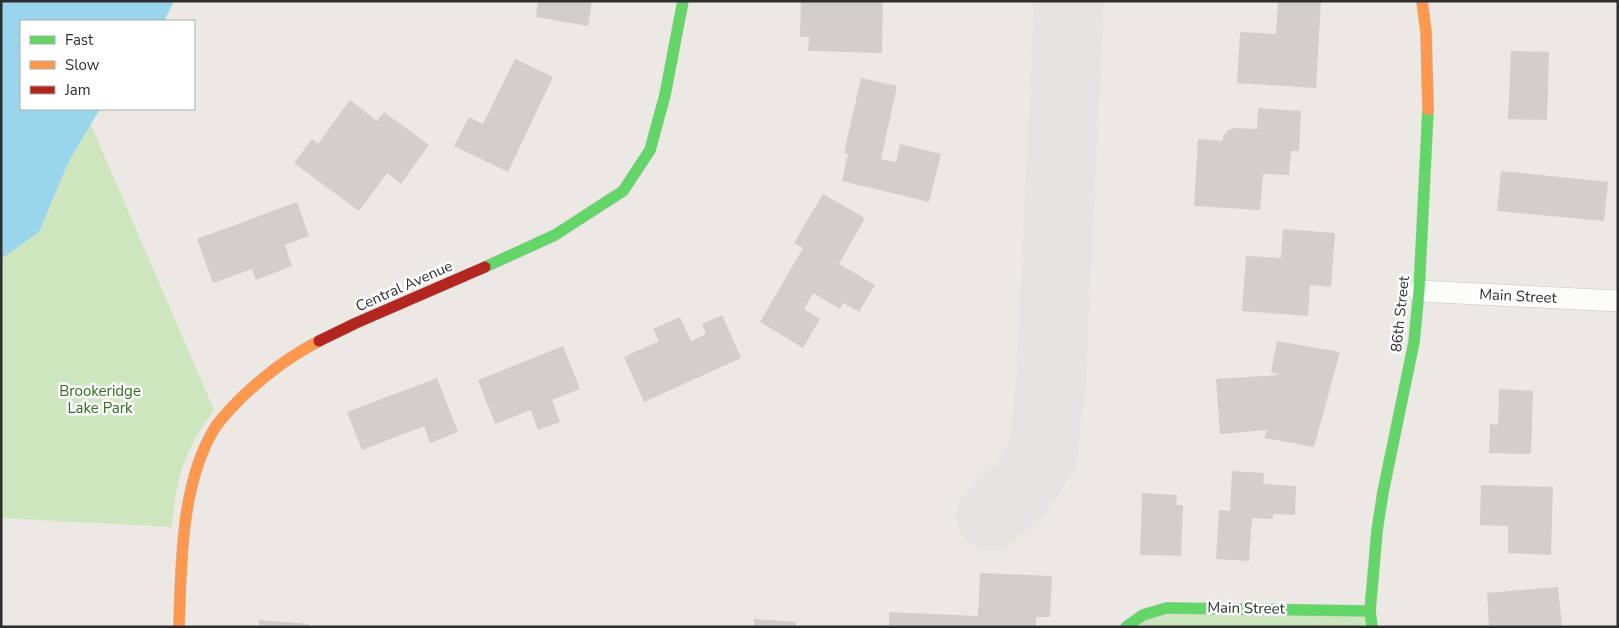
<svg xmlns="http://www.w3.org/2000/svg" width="1619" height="628" font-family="'Nunito Sans',sans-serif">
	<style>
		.green { fill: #cee6be }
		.water { fill: #99d6ec }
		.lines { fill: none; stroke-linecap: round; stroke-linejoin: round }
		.taxiway { stroke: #e6e4e2; stroke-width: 70 }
		.building { fill: #d1cecb }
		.street-casing { stroke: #c5c4c5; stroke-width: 22 }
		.fast-casing { stroke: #c5c4c5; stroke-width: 12 }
		.slow-casing { stroke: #c5c4c5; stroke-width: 12 }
		.jam-casing { stroke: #c5c4c5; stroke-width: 12 }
		.street { stroke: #fcfcfb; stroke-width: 21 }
		.fast { stroke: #63d668; stroke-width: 11 }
		.slow { stroke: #ff974d; stroke-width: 11 }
		.jam { stroke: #b3261e; stroke-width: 11 }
		.labels { text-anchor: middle; stroke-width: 5; stroke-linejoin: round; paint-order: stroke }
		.street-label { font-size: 15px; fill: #2e2e2e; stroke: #fff }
		.park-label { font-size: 15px; fill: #2c6e1b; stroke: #fff }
	</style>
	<rect width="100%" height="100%" fill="#ece8e4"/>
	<!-- green -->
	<path class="green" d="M91 125 214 410C184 451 176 477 172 527L1 518V259L39 232 68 163Z
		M1370 611 1372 627H1126L1143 615Z"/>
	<!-- water -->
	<path class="water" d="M1 1H174L164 21H21V109H100L68 163 39 232 1 259Z"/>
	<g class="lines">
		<!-- taxiway -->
		<path class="taxiway" d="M991 516 1022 487 1043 454 1051 383 1069 1"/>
	</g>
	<!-- building -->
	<path class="building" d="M538 1H592L588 26 536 17Z
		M801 1H883L882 53 808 51 809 37H800Z
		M1278 1H1321L1316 88 1237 83 1240 32 1276 34Z
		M1511 51 1549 52 1547 120 1508 119Z
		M515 59 553 77 508 172 454 146 469 117 483 124Z
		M861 78 897 86 881 159 896 162 900 144 941 154 929 202 842 181 848 154 844 153Z
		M350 100 377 121 384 112 429 145 401 184 387 173 359 211 294 163 312 139 318 144Z
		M1258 108 1301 111 1299 151H1291L1289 175 1263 174 1260 210 1194 206 1198 139 1222 141 1224 135 1228 130 1234 128 1257 129Z
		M1501 171 1608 182 1604 221 1497 211Z
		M823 194 865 218 839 264 875 285 859 312 843 303 840 309 813 293 804 309 820 319 803 348 760 322 803 248 794 243Z
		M297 202 309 236 285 245 292 266 256 280 252 269 213 283 197 239Z
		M1283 229 1335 233 1331 287 1310 285 1308 316 1242 311 1246 256 1281 258Z
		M722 315 741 358 644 402 624 357 659 341 653 329 680 317 691 341 706 334 702 324Z
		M1277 341 1340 352 1314 447 1264 438 1267 430 1220 434 1216 379 1280 375 1271 372Z
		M563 346 580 389 552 400 560 422 538 430 531 410 495 424 478 380Z
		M437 378 458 432 430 443 424 426 362 450 347 412Z
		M1499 389 1533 391 1531 454 1489 453 1490 424 1498 425Z
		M1232 471 1264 473 1263 484 1296 486 1295 515 1273 514V519L1252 518 1249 561 1216 559 1219 510 1230 511Z
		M1481 485 1553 487 1551 555 1508 553V526L1480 525Z
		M1142 493 1177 495 1176 505H1183L1181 556 1140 555Z
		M980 573 1052 576 1050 617H1036V627H889V612L978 616Z
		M1558 587 1562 627H1489L1487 593Z
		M754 619 796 622V627H754Z
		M259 620 309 624V627H259Z"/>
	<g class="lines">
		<!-- street casing -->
		<g class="street-casing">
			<path id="street" d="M1419 291 1618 301"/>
		</g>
		<!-- fast casing -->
		<g class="fast-casing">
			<path id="fast" d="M485 267 555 235 623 191 650 150 665 95 683 1
				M1126 627 1143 615 1166 608 1370 611
				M1372 627 1370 611 1377 531 1383 492 1414 342 1419 291 1428 110"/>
		</g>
		<!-- slow casing -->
		<g class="slow-casing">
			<path id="slow" d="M1422 1 1426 32 1428 110
				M179 627C181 565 181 485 213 431 219 420 229 411 237 402 262 377 288 357 319 341"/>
		</g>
		<!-- jam casing -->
		<g class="jam-casing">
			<path id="jam" d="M319 341 356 323 485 267"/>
		</g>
		<!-- street -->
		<use href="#street" class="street"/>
		<!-- fast -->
		<use href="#fast" class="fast"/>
		<!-- slow -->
		<use href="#slow" class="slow"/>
		<!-- jam -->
		<use href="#jam" class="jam"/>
	</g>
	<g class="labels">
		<!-- street labels -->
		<g class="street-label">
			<text transform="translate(404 286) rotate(-24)" y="5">Central Avenue</text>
			<text transform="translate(1518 296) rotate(3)" y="5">Main Street</text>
			<text transform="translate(1400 314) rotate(-84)" y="5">86th Street</text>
			<text transform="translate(1246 608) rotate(1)" y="5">Main Street</text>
		</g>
		<!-- park labels -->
		<g class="park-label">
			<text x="100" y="396">Brookeridge<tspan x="100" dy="17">Lake Park</tspan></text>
		</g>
	</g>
	<!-- border -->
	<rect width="1619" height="628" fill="none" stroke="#2e2e2e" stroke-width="5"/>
	<!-- legend -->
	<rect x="20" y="20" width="175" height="90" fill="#ffffff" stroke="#ababab"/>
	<rect x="30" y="36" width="25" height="8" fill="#63d668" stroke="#ababab"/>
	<text x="65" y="45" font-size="15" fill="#2e2e2e">Fast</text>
	<rect x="30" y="61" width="25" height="8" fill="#ff974d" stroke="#ababab"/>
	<text x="65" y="70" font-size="15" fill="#2e2e2e">Slow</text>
	<rect x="30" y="86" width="25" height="8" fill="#b3261e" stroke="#ababab"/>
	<text x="65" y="95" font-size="15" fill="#2e2e2e">Jam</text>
</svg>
